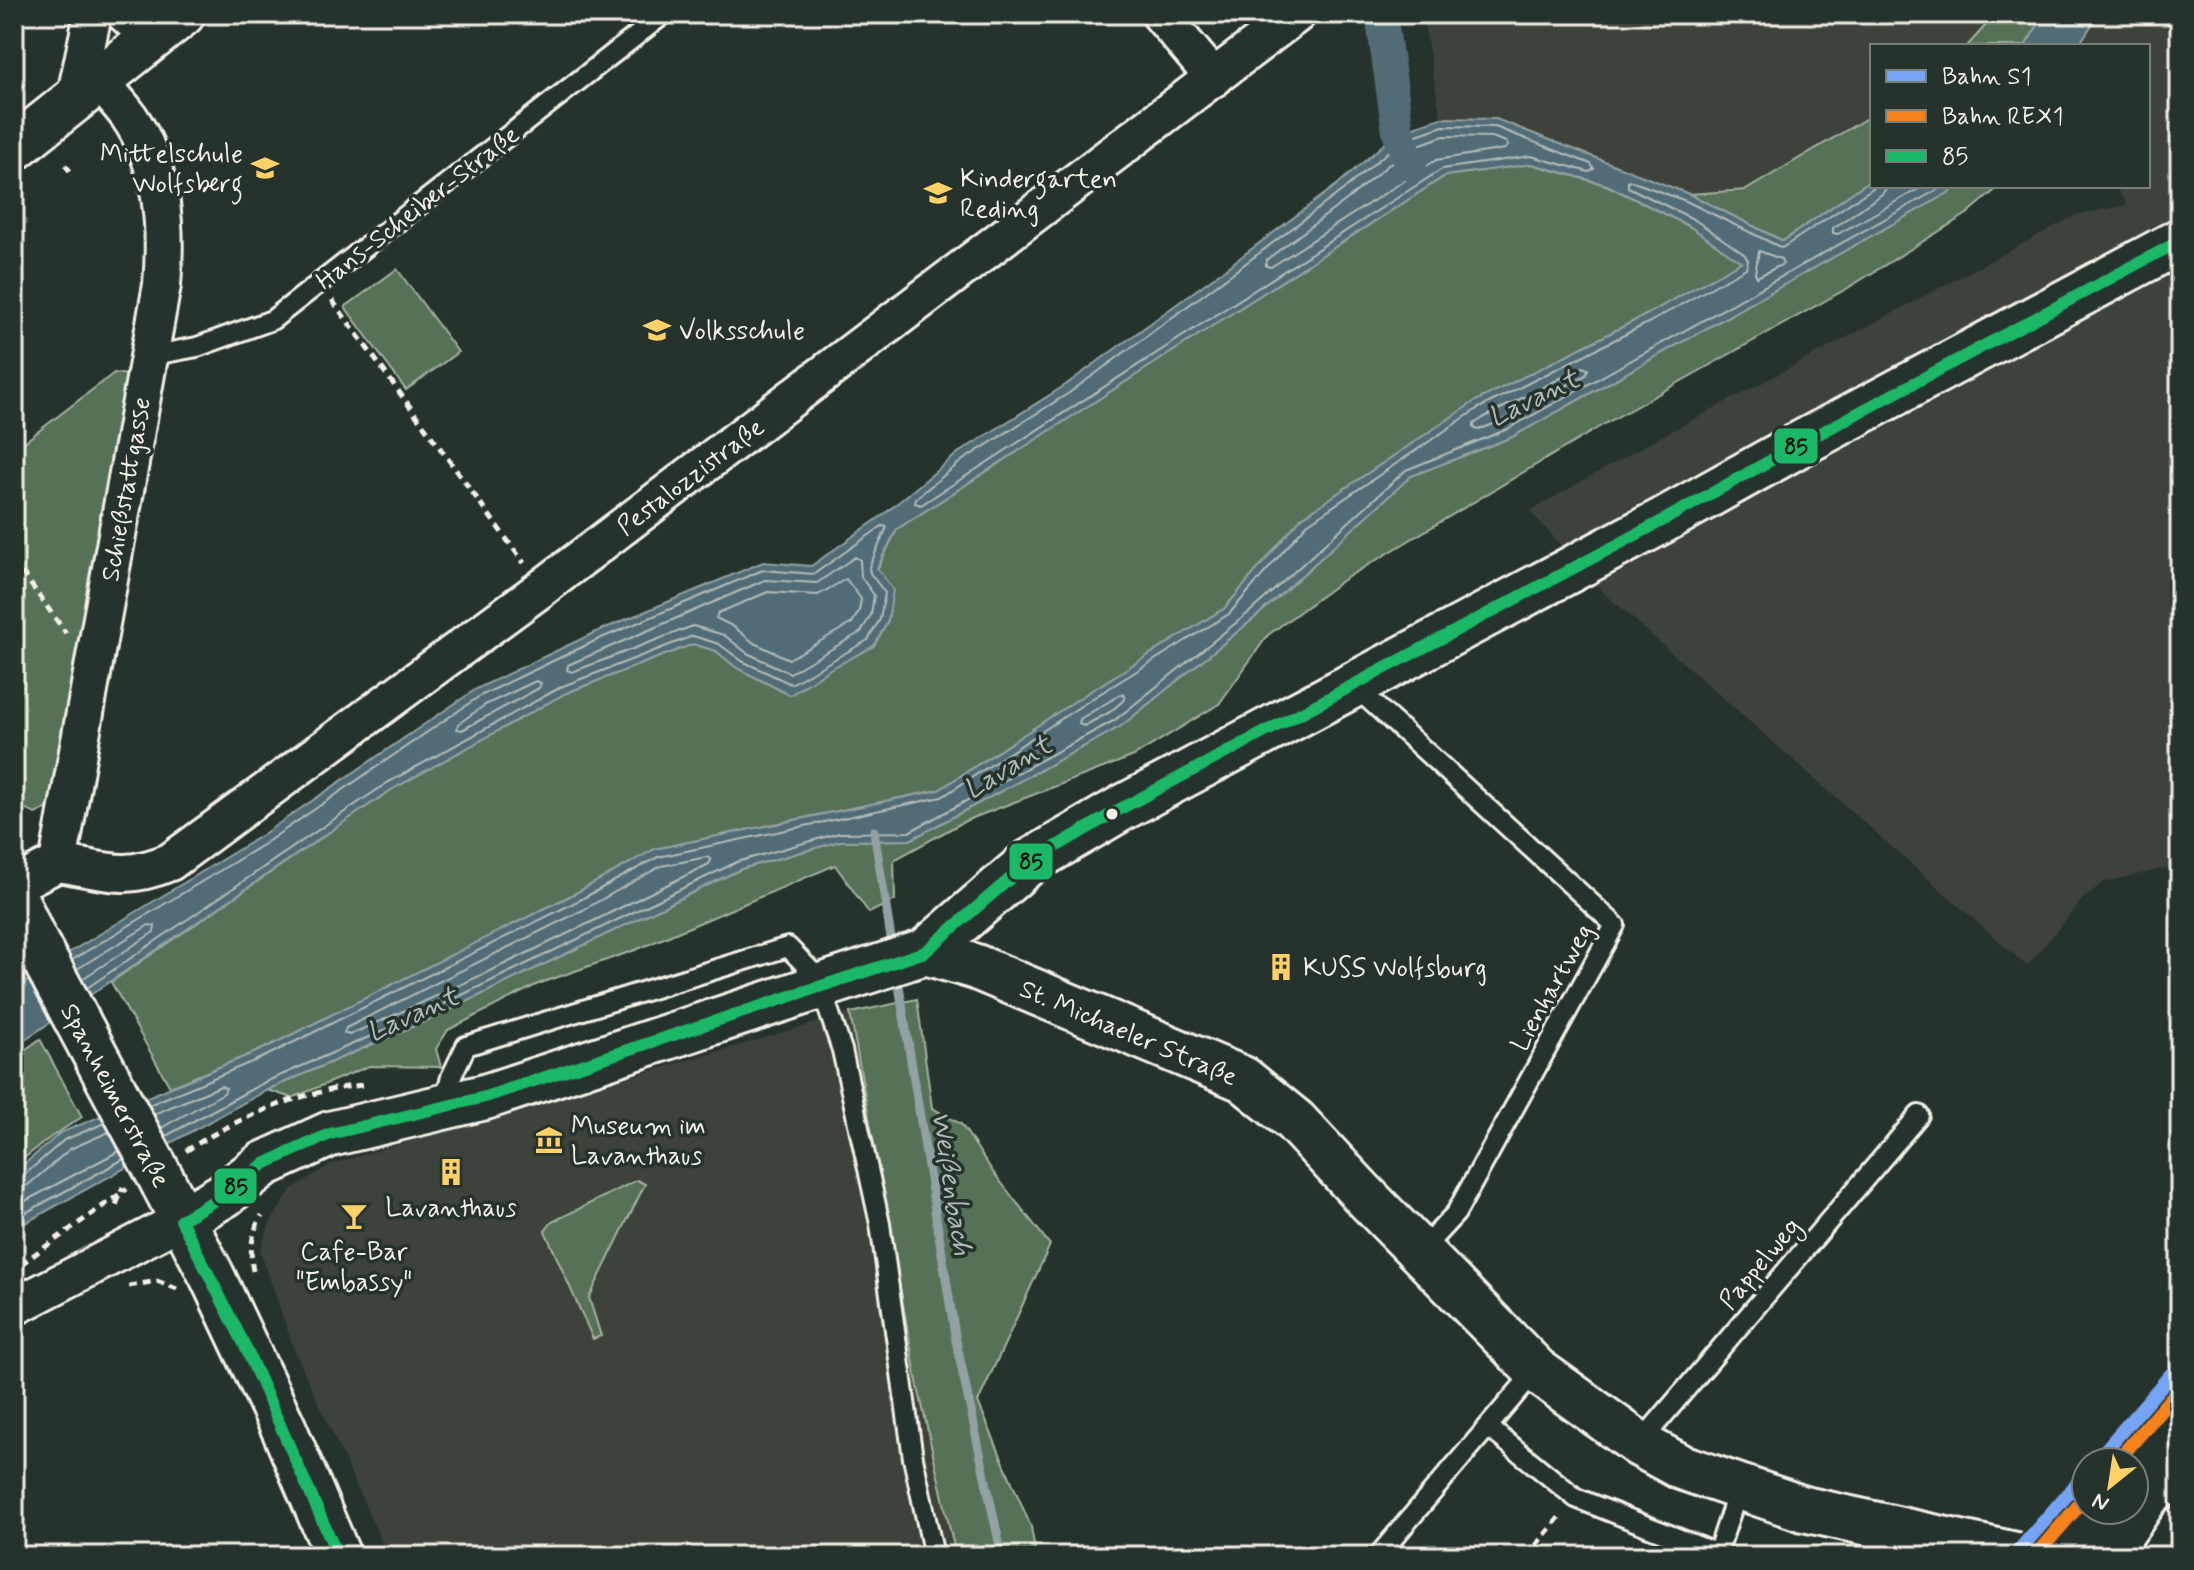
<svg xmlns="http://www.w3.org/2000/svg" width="2194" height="1570" font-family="Mynerve,sans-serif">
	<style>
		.built { fill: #3c423b }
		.green { fill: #567158; stroke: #a5b1a0; stroke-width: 2 }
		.water { fill: #516c76; stroke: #92a1a4; stroke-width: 2 }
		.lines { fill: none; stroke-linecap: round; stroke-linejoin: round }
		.shore { stroke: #b3bcba; stroke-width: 2 }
		.stream { stroke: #92a1a4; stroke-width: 9 }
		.canal { stroke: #516c76; stroke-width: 32 }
		.service-casing { stroke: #f4f1e8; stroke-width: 24 }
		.minor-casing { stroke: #f4f1e8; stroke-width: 42 }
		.secondary-casing { stroke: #f4f1e8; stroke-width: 50 }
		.primary-casing { stroke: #f4f1e8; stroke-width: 50 }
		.path { stroke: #f4f1e8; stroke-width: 5; stroke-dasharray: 8 6; stroke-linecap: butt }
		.service { stroke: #26332d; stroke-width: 18 }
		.minor { stroke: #26332d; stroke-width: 36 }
		.secondary { stroke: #26332d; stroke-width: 44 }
		.primary { stroke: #26332d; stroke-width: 44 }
		.primary-bridge-casing { stroke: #f4f1e8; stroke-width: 50; stroke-linecap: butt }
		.path-bridge { stroke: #f4f1e8; stroke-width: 5; stroke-dasharray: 8 6; stroke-linecap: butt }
		.primary-bridge { stroke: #26332d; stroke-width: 44 }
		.bus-1-casing { stroke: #26332d; stroke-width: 18 }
		.bus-1 { stroke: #1ab867; stroke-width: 12 }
		.rail-1-casing { stroke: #26332d; stroke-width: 20 }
		.rail-2-casing { stroke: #26332d; stroke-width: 20 }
		.rail-1 { stroke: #76a4f5; stroke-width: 14 }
		.rail-2 { stroke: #f5821f; stroke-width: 14 }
		.bus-dot { fill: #f4f1e8; stroke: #26332d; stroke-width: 3 }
		.labels { text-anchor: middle; stroke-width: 7; stroke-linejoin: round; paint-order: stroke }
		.poi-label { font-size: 26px; fill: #f4f1e8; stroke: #26332d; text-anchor: start }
		.street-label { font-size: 26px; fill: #f4f1e8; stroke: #26332d }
		.water-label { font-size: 28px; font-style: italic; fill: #b3bcba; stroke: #26332d }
		.line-badge { stroke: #26332d; stroke-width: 3 }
		.pale-badge-label { font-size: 22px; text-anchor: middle; font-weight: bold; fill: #111 }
	</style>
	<rect width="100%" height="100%" fill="#26332d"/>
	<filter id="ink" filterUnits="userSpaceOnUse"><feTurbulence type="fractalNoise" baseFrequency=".0125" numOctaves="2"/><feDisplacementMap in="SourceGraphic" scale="16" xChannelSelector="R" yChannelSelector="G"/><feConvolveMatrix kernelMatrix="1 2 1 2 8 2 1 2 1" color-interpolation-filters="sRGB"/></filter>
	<g filter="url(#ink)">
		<!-- built -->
		<path class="built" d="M1422 14H1996L1967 46H1872V115L1746 190 1689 194 1496 119 1441 118Z
			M2099 14H2180V865L2104 882 2084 898 2027 966 1605 594 1530 511 1651 442 2078 214 2127 205 2115 186H2148V46H2078Z
			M850 1013 918 1387 956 1556H388L294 1349 260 1251 270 1223 292 1189 331 1164Z"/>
		<!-- green -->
		<path class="green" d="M1996 14H2045L2025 46H1967Z
			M1872 115V179L1783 241 1689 194 1746 190Z
			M1531 164 1606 185 1691 227 1742 262 1646 315 1474 402 1301 518 1225 608 1089 692 939 790 655 849 574 894 263 1049 170 1087 111 982 391 790 566 693 693 644 716 651 737 668 790 695 828 670 897 529 1445 176Z
			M1955 186H2000L1967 214 1848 288 1601 426 1343 580 1268 635 1219 704 1134 756 965 821 894 860 895 900 869 913 835 865 638 949 538 984 448 1030 436 1049 441 1067 369 1066 292 1098 267 1090 435 1017 741 869 840 841 910 840 1120 727 1257 616 1411 476 1512 437 1948 193Z
			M397 269 458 352 406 390 345 307Z
			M114 373 127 375 48 808 35 814 17 804 14 799V450Z
			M917 999 932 1108 961 1124 993 1172 1050 1245 978 1402 1031 1527 1036 1556H956L918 1387 850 1013Z
			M40 1039 82 1117 51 1137 14 1166V1058Z
			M637 1180 645 1184 589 1298 601 1336 593 1339 545 1231 552 1222Z"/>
		<!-- water -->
		<path class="water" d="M2045 14H2099L2078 46H2025Z
			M1441 118 1496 119 1689 194 1783 241 1872 179V186H1955L1948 193 1512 437 1411 476 1257 616 1120 727 910 840 840 841 741 869 435 1017 267 1090 14 1229V1173L60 1133 263 1049 574 894 655 849 939 790 1089 692 1225 608 1301 518 1474 402 1646 315 1741 262 1691 227 1607 185 1532 164 1445 176 897 529 877 568 893 590 888 621 874 646 828 670 790 695 737 668 716 651 693 644 566 693 391 790 14 1047V991L49 965 259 837 476 689 596 632 763 562 811 566 883 515 958 453 1064 386 1225 269 1338 184 1398 132Z"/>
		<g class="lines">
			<!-- shore -->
			<path class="shore" d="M1443 126 1495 127 1591 164 1594 169 1589 172 1531 156 1442 169 921 505 915 503 916 498 963 460 1069 393 1230 275 1343 190 1402 140Z
				M1444 136 1492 137 1506 142 1508 146 1505 149 1436 160 1271 267 1266 266V260L1349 198 1407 149Z
				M1888 186 1882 194 1833 228V233L1838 234 1924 186
				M1759 251 1781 259 1783 264 1757 277 1755 273Z
				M1582 367 1588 369 1586 375 1504 420 1478 430 1474 428V424L1483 418Z
				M855 557 860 560 861 577 874 595 871 615 861 632 790 673 747 653 724 635 693 626 572 672 567 670 568 665 765 580 817 583Z
				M846 579 861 599 859 611 852 623 789 659 754 643 734 627 716 618 718 613 768 592 818 595Z
				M536 681 541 683 539 688 462 730 457 729 458 724 485 705Z
				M1123 693 1125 699 1110 712 1084 726 1079 724 1080 719Z
				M707 857 711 860 709 864C590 923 471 982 349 1035L344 1033 346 1028 583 910 661 866Z
				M72 960 264 844 480 696 599 639 763 570 814 574 882 526 887 527 869 567 870 573 885 593 880 619 868 640 791 684 742 661 719 644 693 636 563 686 387 783 87 988
				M77 969 149 925 155 926 154 932 82 979
				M149 1105 266 1056 578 901 658 857 942 797 1093 698 1229 614 1307 524 1477 409 1650 322 1746 268 1748 260 1744 254 1695 220 1628 187V180L1686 201 1782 248 1876 186
				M154 1114 221 1086 226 1088 224 1093 161 1128
				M166 1136 263 1083 431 1010 737 862 839 833 909 832 1115 720 1252 610 1406 470 1508 429 1944 186
				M14 1179 22 1177 64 1140 105 1123
				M14 1189 28 1185 70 1149 109 1132
				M14 1207 119 1151
				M14 1219 124 1159"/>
			<!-- stream -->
			<path class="stream" d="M874 831 893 951
				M897 973 956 1341 1002 1556"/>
			<!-- canal -->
			<path class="canal" d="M1381 14 1398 132 1411 165"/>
			<!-- service casing -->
			<g class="service-casing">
				<path id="service" d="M149 356 197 347 272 320 664 14
					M1353 685 1615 925 1456 1213 1420 1252
					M444 1105 451 1077 466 1046 788 947 813 973 821 988 842 1050 880 1224 913 1458 934 1556
					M1488 1427 1576 1498 1723 1556
					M1639 1444 1919 1115
					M1717 1554 1739 1488
					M1378 1556 1536 1370"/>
			</g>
			<!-- minor casing -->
			<g class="minor-casing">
				<path id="minor" d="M125 14 151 38
					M1160 14 1214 78
					M75 99 93 14
					M58 863C106 870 121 882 170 862L542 588 1297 14
					M14 885 58 863 162 285C167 226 163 165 128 115 119 103 109 92 99 81
					M14 1307 181 1220
					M2158 1556 2180 1524"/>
			</g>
			<!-- secondary casing -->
			<g class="secondary-casing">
				<path id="secondary" d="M925 952 1028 863 1122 808 1662 521 1800 444 2180 241
					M181 1220 224 1195 264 1164 330 1134 485 1097 925 952 976 967 1243 1079 1295 1121 1363 1194 1536 1370 1639 1444 1681 1467 1804 1509 2020 1556"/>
			</g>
			<!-- primary casing -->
			<g class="primary-casing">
				<path id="primary" d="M14 148 182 14
					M14 896 31 934
					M164 1184 212 1276 284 1429 338 1556"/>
			</g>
			<!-- path -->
			<path class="path" d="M65 165 74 176
				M332 300 524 563
				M14 561 66 633
				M186 1151C236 1118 305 1089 366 1085
				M21 1264 127 1189
				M253 1271C249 1252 252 1231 262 1215
				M129 1286 157 1281 177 1289
				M1527 1556 1562 1514"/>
			<!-- service -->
			<use href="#service" class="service"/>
			<!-- minor -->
			<use href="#minor" class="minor"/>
			<!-- secondary -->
			<use href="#secondary" class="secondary"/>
			<!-- primary -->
			<use href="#primary" class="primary"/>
			<!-- primary-bridge casing -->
			<g class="primary-bridge-casing">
				<path id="primary-bridge" d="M31 934 164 1184"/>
			</g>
			<!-- path-bridge -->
			<path class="path-bridge" d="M116 1205 123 1187"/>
			<!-- primary-bridge -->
			<use href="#primary-bridge" class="primary-bridge"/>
			<!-- bus-1 casing -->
			<g class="bus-1-casing">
				<path id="bus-1" d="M338 1556 244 1344 181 1220 224 1195 264 1164 330 1134 485 1097 925 952 1028 863 1122 808 1662 521 1800 444 2180 241"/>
			</g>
			<!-- bus-1 -->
			<use href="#bus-1" class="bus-1"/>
			<!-- rail-1 casing -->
			<g class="rail-1-casing">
				<path id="rail-1" d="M2095 1462 2180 1364
					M2014 1556 2086 1473"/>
			</g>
			<!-- rail-2 casing -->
			<g class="rail-2-casing">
				<path id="rail-2" d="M2116 1462 2180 1388
					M2035 1556 2086 1497"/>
			</g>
			<!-- rail-1 -->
			<use href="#rail-1" class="rail-1"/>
			<!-- rail-2 -->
			<use href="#rail-2" class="rail-2"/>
		</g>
	</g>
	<!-- icons -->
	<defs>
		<g id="school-bare" transform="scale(2.16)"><path d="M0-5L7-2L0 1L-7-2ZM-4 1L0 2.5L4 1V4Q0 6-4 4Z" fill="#ffd166" stroke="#26332d" stroke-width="2.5" paint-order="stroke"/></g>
		<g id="building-bare" transform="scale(2.16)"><path d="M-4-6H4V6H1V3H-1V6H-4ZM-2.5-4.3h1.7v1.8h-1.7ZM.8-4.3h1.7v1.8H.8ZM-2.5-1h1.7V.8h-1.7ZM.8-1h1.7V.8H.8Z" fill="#ffd166" stroke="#26332d" stroke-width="2.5" paint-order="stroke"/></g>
		<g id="museum-bare" transform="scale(2.16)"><path d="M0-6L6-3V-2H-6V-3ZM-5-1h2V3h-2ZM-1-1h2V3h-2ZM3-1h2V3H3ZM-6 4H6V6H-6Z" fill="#ffd166" stroke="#26332d" stroke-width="2.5" paint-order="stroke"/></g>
		<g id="bar-bare" transform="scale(2.16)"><path d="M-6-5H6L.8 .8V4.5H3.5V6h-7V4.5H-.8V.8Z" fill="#ffd166" stroke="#26332d" stroke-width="2.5" paint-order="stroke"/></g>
	</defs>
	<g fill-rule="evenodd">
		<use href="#school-bare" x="265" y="168"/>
		<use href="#school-bare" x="938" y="193"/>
		<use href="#school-bare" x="657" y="330"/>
		<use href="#building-bare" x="1281" y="967"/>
		<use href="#museum-bare" x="549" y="1140"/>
		<use href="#building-bare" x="451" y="1172"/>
		<use href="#bar-bare" x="354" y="1216"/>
	</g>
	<!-- markers -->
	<circle class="bus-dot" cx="1112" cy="814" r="7"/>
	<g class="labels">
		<!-- poi labels -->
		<g class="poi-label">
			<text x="243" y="162" text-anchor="end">Mittelschule<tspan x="243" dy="30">Wolfsberg</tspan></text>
			<text x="960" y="187">Kindergarten<tspan x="960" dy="30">Reding</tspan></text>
			<text x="679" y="339">Volksschule</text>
			<text x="1303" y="976">KUSS Wolfsburg</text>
			<text x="571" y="1134">Museum im<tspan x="571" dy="30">Lavanthaus</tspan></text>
			<text x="451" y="1216" text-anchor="middle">Lavanthaus</text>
			<text x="354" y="1260" text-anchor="middle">Cafe-Bar<tspan x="354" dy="30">"Embassy"</tspan></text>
		</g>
		<!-- street labels -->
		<g class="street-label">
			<text transform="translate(417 207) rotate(-38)" y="9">Hans-Scheiber-Straße</text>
			<text transform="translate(690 476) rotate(-37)" y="9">Pestalozzistraße</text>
			<text transform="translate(125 489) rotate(-80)" y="9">Schießstattgasse</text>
			<text transform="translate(1551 987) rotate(-61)" y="9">Lienhartweg</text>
			<text transform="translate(1129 1032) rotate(23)" y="9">St. Michaeler Straße</text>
			<text transform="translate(116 1095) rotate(62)" y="9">Spanheimerstraße</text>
			<text transform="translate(1759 1263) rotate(-50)" y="9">Pappelweg</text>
		</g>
		<!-- water labels -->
		<g class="water-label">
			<text transform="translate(1533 397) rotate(-26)" y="10">Lavant</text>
			<text transform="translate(1007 766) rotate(-31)" y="10">Lavant</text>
			<text transform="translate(412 1013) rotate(-24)" y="10">Lavant</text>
			<text transform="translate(953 1183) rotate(81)" y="10">Weißenbach</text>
		</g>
	</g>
	<g class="line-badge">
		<rect x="1773" y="427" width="46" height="38" rx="8" fill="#1ab867"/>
		<rect x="1008" y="842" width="46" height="39" rx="8" fill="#1ab867"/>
		<rect x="213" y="1167" width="45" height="38" rx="8" fill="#1ab867"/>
	</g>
	<g class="pale-badge-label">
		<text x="1796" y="454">85</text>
		<text x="1031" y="869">85</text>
		<text x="236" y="1194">85</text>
	</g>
	<!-- margin -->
	<rect width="2194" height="1570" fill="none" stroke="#26332d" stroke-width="48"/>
	<rect x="24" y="24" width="2146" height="1522" fill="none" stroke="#f4f1e8" stroke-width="3" filter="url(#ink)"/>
	<!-- legend -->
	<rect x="1870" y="44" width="280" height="144" fill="#26332d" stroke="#787f78" stroke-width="2"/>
	<rect x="1886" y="70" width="40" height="12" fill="#76a4f5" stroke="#787f78" stroke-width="2"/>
	<text x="1942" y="84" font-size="24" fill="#f4f1e8">Bahn S1</text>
	<rect x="1886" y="110" width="40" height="12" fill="#f5821f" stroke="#787f78" stroke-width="2"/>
	<text x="1942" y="124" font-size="24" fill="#f4f1e8">Bahn REX1</text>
	<rect x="1886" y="150" width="40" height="12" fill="#1ab867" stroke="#787f78" stroke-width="2"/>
	<text x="1942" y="164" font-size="24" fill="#f4f1e8">85</text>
	<!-- north arrow -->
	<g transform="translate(2110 1486) rotate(210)"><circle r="38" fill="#26332d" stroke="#787f78" stroke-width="2"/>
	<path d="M0-6L14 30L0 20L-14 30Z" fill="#ffd166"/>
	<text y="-12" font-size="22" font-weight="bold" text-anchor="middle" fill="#f4f1e8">N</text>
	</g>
</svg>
